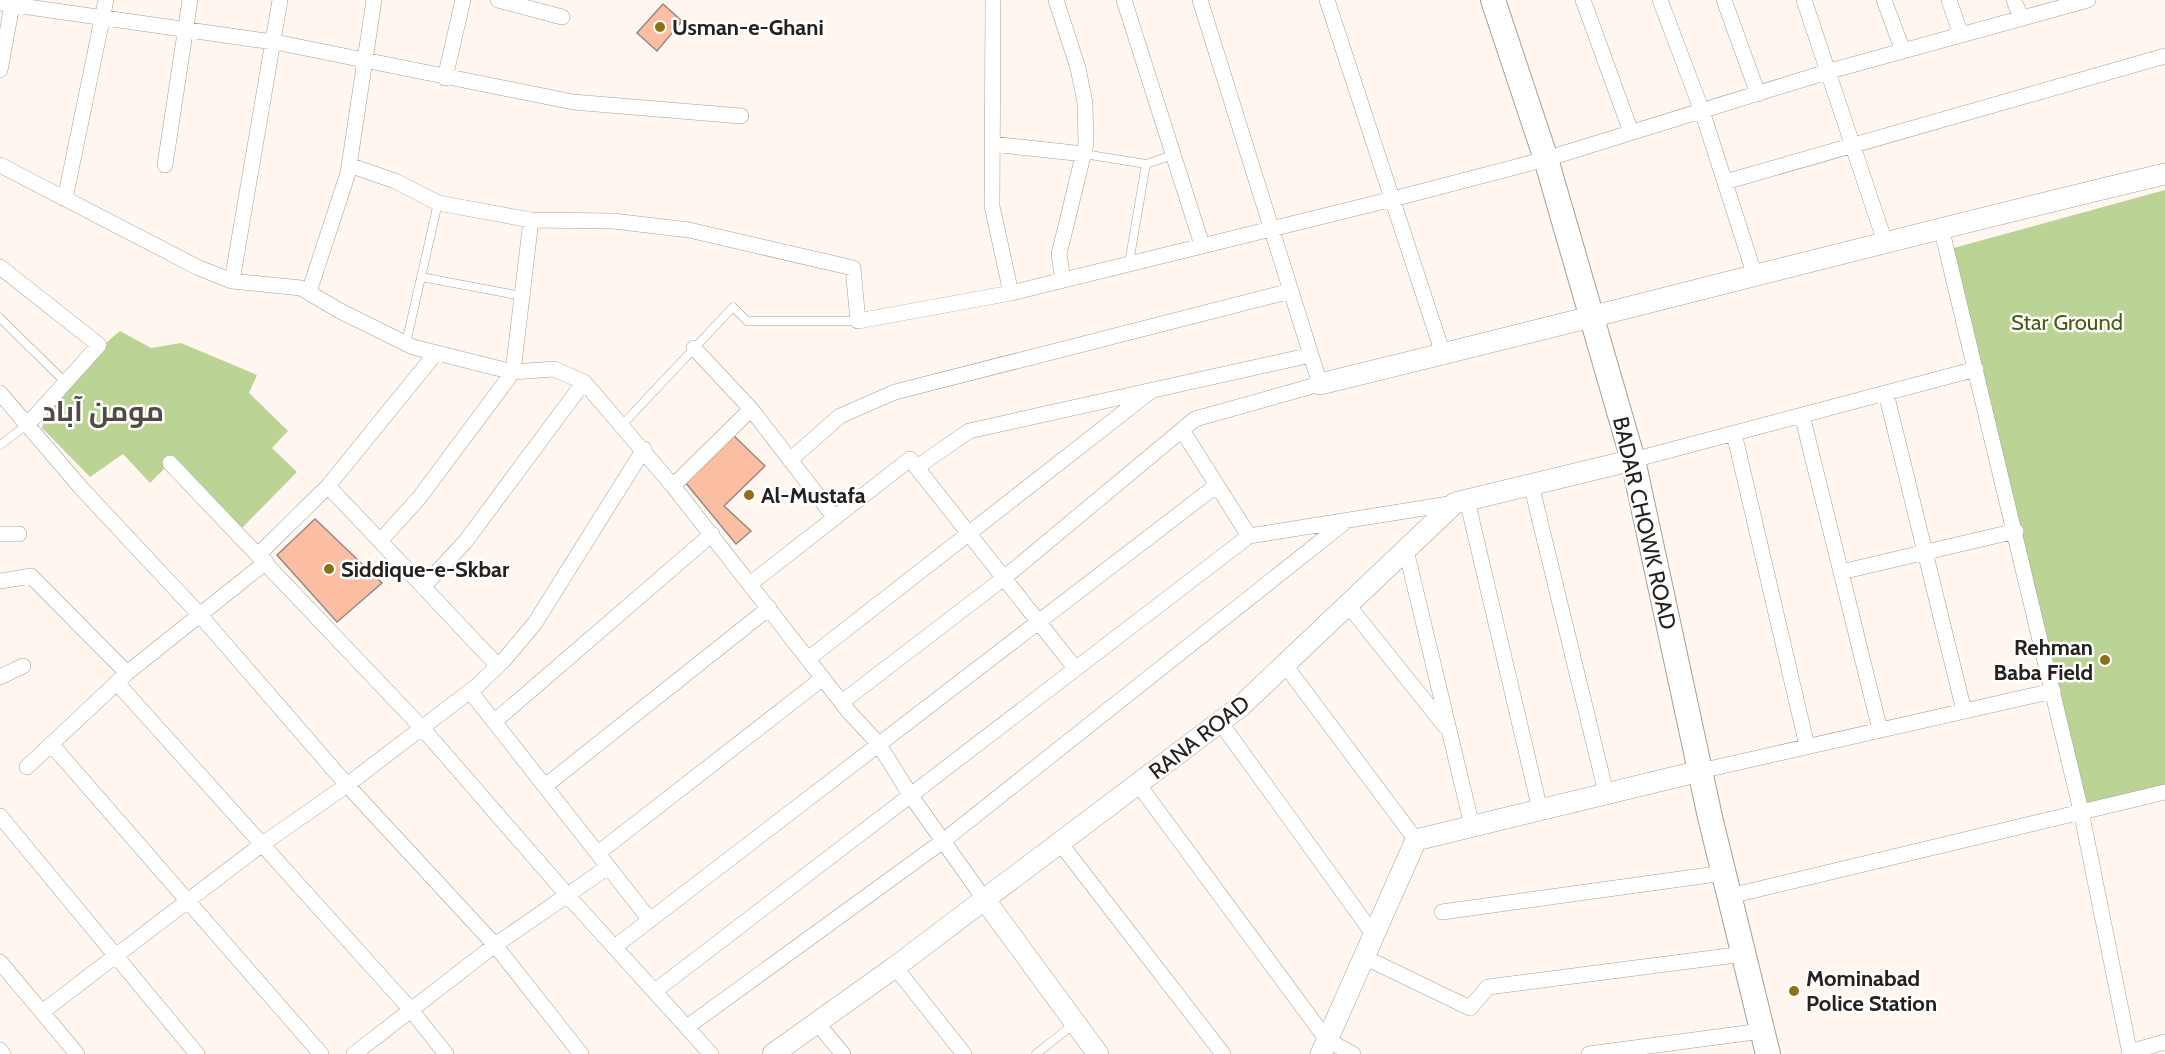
<svg xmlns="http://www.w3.org/2000/svg" width="2165" height="1054" font-family="Cabin,Cairo,sans-serif">
	<style>
		.green { fill: #bcd396 }
		.building { fill: #fbbea2; stroke: #938984; stroke-width: 1.5 }
		.lines { fill: none; stroke-linecap: round; stroke-linejoin: round }
		.lane-casing { stroke: #a69e97; stroke-width: 9 }
		.street-casing { stroke: #a69e97; stroke-width: 16 }
		.secondary-casing { stroke: #a69e97; stroke-width: 22 }
		.primary-casing { stroke: #a69e97; stroke-width: 26 }
		.lane { stroke: #fff; stroke-width: 8 }
		.street { stroke: #fff; stroke-width: 15 }
		.secondary { stroke: #fff; stroke-width: 21 }
		.primary { stroke: #fff; stroke-width: 24 }
		.poi-dot { fill: #8e7115; stroke: #fff; stroke-width: 2 }
		.labels { text-anchor: middle; stroke-width: 5; stroke-linejoin: round; paint-order: stroke }
		.poi-label { font-size: 22px; font-weight: bold; fill: #24211e; stroke: #fff; text-anchor: start }
		.park-label { font-size: 22px; fill: #465c0d; stroke: #fff }
		.street-label { font-size: 22px; fill: #24211e; stroke: #fff }
		.district-label { font-size: 28px; font-weight: bold; fill: #514b44; stroke: #fff }
	</style>
	<rect width="100%" height="100%" fill="#fff7ef"/>
	<!-- green -->
	<path class="green" d="M2165 190V791L2081 811 1950 249Z
		M120 331 151 348 181 343 257 375 249 393 288 431 272 448 297 472 237 533 170 463 150 483 123 454 90 477 42 428C48 401 97 349 120 331Z"/>
	<!-- building -->
	<path class="building" d="M663 4 682 21 657 51 637 33Z
		M732 434 765 466 724 506 751 531 736 544 685 482Z
		M315 519 382 583 337 622 277 555Z"/>
	<g class="lines">
		<!-- lane casing -->
		<g class="lane-casing">
			<path id="lane" d="M1084 154 1146 164 1173 155
				M1129 263 1146 164
				M421 277 522 296
				M0 318 65 382
				M406 343 438 203
				M623 424 733 307 747 321H858
				M0 445 28 424
				M1036 1054 1074 1024"/>
		</g>
		<!-- street casing -->
		<g class="street-casing">
			<path id="street" d="M498 0 562 17
				M993 0 992 206 1011 293
				M1056 0 1078 68 1085 103 1086 144 1059 254 1063 280
				M1124 0 1202 245
				M1327 0 1443 354
				M1583 0 1631 132
				M1660 0 1702 111 1755 276
				M1724 0 1758 94
				M1804 0 1885 242
				M1884 0 1903 51
				M1949 0 1961 35
				M2014 0 2021 18
				M0 3 280 43 573 102 741 116
				M0 70 13 0
				M445 78 463 0
				M992 144 1084 154
				M0 165 199 268 232 281 301 288 340 311 413 347 513 372 554 369 584 382 673 486 849 712 878 743 911 796 985 900
				M165 165 190 0
				M349 165 395 181 438 203 531 220 613 221 689 230 853 268 858 321 1011 293 1393 199 1546 159 1830 71 2088 0
				M1725 182 2165 56
				M65 199 106 0
				M1941 227 2081 811 2130 1054
				M0 267 99 345 28 424
				M232 281 280 0
				M309 292 348 173 374 0
				M694 348 751 409 835 518
				M0 393 82 489 199 614 347 785 495 945 581 1054
				M1886 393 1964 711
				M1802 415 1880 730
				M1182 430 1249 536
				M1734 433 1807 746
				M790 460 840 416 895 392 1291 291
				M1633 460 1976 369
				M170 463 423 729 568 896 711 1054
				M917 467 969 431 1311 355
				M1531 484 1606 793
				M328 486 498 666
				M673 486 751 409
				M1467 500 1540 810
				M0 534H19
				M380 541 419 498 513 372 531 220
				M1406 550 1472 826
				M258 555 328 486 436 353
				M1841 572 2016 531
				M0 581 31 576 127 673 27 767
				M750 584 910 459 1075 668
				M423 587 465 542 584 382
				M1348 605 1445 726
				M808 659 1151 391
				M1285 665 1416 840
				M127 673 266 562
				M0 677 23 666
				M117 683 411 1010 446 1054
				M470 691 650 920
				M842 702 1004 578 1195 419 1320 384 1200 0
				M494 722 712 534
				M1220 722 1374 935
				M51 744 321 1054
				M1700 771 2053 691
				M1138 784 1327 1040 1353 1054
				M545 786 769 608
				M0 816 197 1054
				M1060 843 1223 1054
				M598 853 823 678
				M1730 896 2165 792
				M1442 912 1724 873
				M616 946 1217 485
				M1364 957 1470 1008 1488 987 1744 954
				M0 962 77 1054
				M895 967 964 1054
				M655 991 1249 536 1455 503
				M42 1012 261 845 347 785 478 685 504 660 535 623 644 449
				M817 1023 843 1054
				M687 1027 943 841 1345 522
				M0 1050 3 1054
				M2129 1052 2165 1042
				M354 1054 495 945 608 867
				M1589 1054 1762 1031"/>
		</g>
		<!-- secondary casing -->
		<g class="secondary-casing">
			<path id="secondary" d="M1320 384C1602 316 1883 241 2165 174
				M985 900 1098 1054
				M773 1054 895 967 1241 706 1455 503 1633 460
				M1321 1054 1416 840 1700 771"/>
		</g>
		<!-- primary casing -->
		<g class="primary-casing">
			<path id="primary" d="M1493 0 1546 159 1633 460 1710 817 1768 1054"/>
		</g>
		<!-- lane -->
		<use href="#lane" class="lane"/>
		<!-- street -->
		<use href="#street" class="street"/>
		<!-- secondary -->
		<use href="#secondary" class="secondary"/>
		<!-- primary -->
		<use href="#primary" class="primary"/>
	</g>
	<!-- markers -->
	<g class="poi-dot">
		<circle cx="660" cy="27" r="6"/>
		<circle cx="749" cy="495" r="6"/>
		<circle cx="329" cy="569" r="6"/>
		<circle cx="2105" cy="660" r="6"/>
		<circle cx="1794" cy="991" r="6"/>
	</g>
	<g class="labels">
		<!-- poi labels -->
		<g class="poi-label">
			<text x="672" y="35">Usman-e-Ghani</text>
			<text x="761" y="503">Al-Mustafa</text>
			<text x="341" y="577">Siddique-e-Skbar</text>
			<text x="2093" y="655" text-anchor="end">Rehman<tspan x="2093" dy="25">Baba Field</tspan></text>
			<text x="1806" y="986">Mominabad<tspan x="1806" dy="25">Police Station</tspan></text>
		</g>
		<!-- park labels -->
		<g class="park-label">
			<text x="2067" y="330">Star Ground</text>
		</g>
		<!-- street labels -->
		<g class="street-label">
			<text transform="translate(1645 523) rotate(77)" y="8">BADAR CHOWK ROAD</text>
			<text transform="translate(1199 737) rotate(-38)" y="8">RANA ROAD</text>
		</g>
		<!-- district labels -->
		<g class="district-label">
			<text x="103" y="421">مومن آباد</text>
		</g>
	</g>
</svg>
